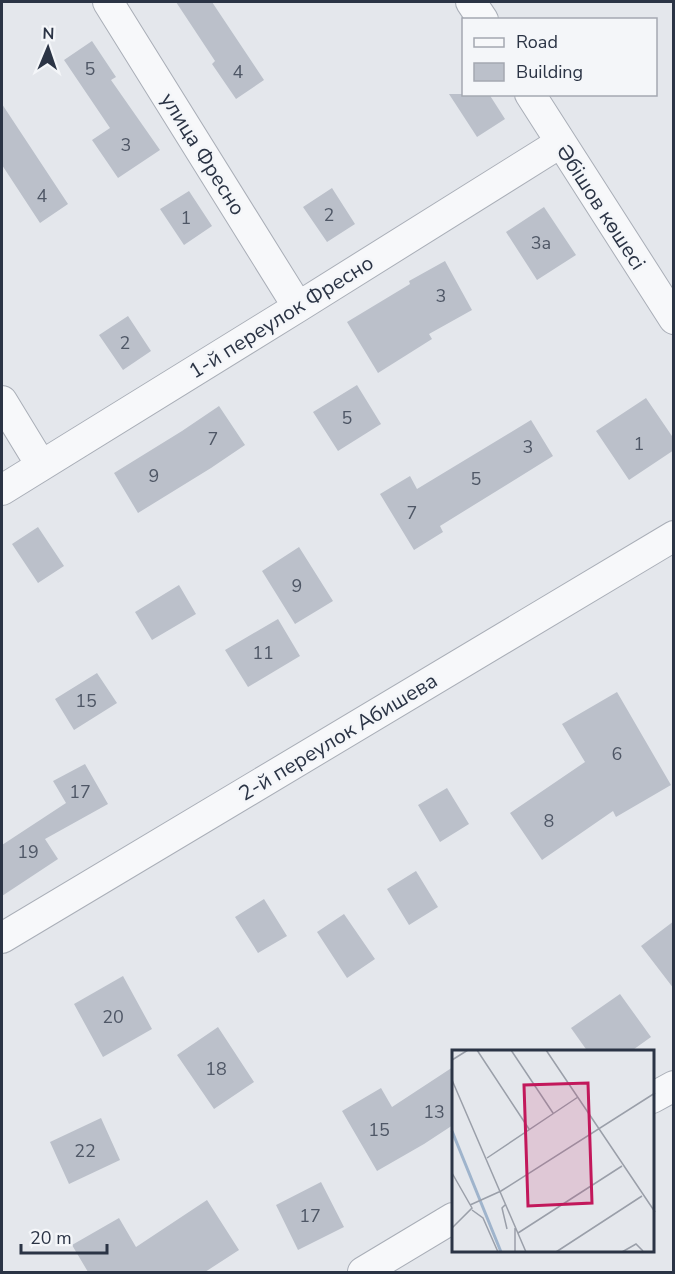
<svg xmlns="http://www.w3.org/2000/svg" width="675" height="1274" font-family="'Nunito Sans',sans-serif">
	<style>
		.building { fill: #bbc0ca }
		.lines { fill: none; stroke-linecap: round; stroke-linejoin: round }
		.minor-casing { stroke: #a9aeb7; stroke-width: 32 }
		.minor { stroke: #f7f8fa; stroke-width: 30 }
		.labels { text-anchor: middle; stroke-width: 5; stroke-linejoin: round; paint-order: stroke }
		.number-label { font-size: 18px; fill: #4f5766 }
		.street-label { font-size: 21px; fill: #2b3445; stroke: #f4f6f9 }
		.inset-river { fill: none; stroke: #9fb4cc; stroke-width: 3 }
		.inset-road { fill: none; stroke: #9a9fa9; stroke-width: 1.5 }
		.view { fill: #c2185b; fill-opacity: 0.15; stroke: #c2185b; stroke-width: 3 }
		.inset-edge { fill: none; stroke: #2b3445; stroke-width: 3 }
	</style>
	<rect width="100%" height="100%" fill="#e4e7ec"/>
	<!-- building -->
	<path class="building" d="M176 2H212L264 80 236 99 212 64 215 61Z
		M92 41 116 77 111 80 160 150 118 178 92 140 110 128 64 60Z
		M449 94H489L505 119 477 137Z
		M2 104 68 204 40 223 2 165Z
		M332 188 355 224 327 242 303 207Z
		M189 191 212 226 184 245 160 209Z
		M544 207 576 255 537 280 506 232Z
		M445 261 472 310 429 334 432 339 378 373 347 322 410 284 409 281Z
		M128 316 151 351 123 370 99 335Z
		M357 385 381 424 338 451 313 412Z
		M646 398 674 439V450L629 480 596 431Z
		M219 406 245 445 211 468 138 513 114 473 182 431Z
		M531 420 553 456 440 526 443 532 414 550 380 494 410 476 417 489Z
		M38 527 64 566 38 583 12 544Z
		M299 547 333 601 295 624 262 571Z
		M179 585 196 614 152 640 135 612Z
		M278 619 300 656 248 687 225 650Z
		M97 673 117 703 74 730 55 699Z
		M617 692 671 785 616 817 613 811 542 860 510 813 585 762 562 724Z
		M85 764 108 804 45 839 58 859 2 896V845L66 803 53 781Z
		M447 788 469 824 440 842 418 805Z
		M416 871 438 907 409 925 387 889Z
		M264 899 287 936 258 953 235 917Z
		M344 914 375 959 347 978 317 932Z
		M674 921V989L641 946Z
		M123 976 152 1029 103 1057 74 1004Z
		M620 994 651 1037 630 1052H588L571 1028Z
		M218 1027 254 1082 214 1109 177 1055Z
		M453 1067V1125L424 1144 377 1171 342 1111 381 1088 392 1107Z
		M101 1118 120 1160 69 1184 50 1142Z
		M321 1182 344 1227 298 1250 276 1205Z
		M207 1200 239 1250 205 1272H88L72 1245 119 1218 136 1247Z"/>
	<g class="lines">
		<!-- minor casing -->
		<g class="minor-casing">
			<path id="minor" d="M108 2 298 307
				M471 2 483 20
				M530 94 674 319
				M2 401 41 465
				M2 490 298 307 560 143
				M2 938 674 536
				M652 1098 674 1086
				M363 1272 453 1218"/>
		</g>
		<!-- minor -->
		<use href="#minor" class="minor"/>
	</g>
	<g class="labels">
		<!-- number labels -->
		<g class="number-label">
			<text x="90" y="75">5</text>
			<text x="238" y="78">4</text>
			<text x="126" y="151">3</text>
			<text x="42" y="202">4</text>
			<text x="329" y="221">2</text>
			<text x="186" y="224">1</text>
			<text x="541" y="249">3а</text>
			<text x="441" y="302">3</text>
			<text x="125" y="349">2</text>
			<text x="347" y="424">5</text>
			<text x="213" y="445">7</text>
			<text x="639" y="450">1</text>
			<text x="528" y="453">3</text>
			<text x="154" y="482">9</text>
			<text x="476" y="485">5</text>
			<text x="412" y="519">7</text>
			<text x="297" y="592">9</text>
			<text x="263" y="659">11</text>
			<text x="86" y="707">15</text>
			<text x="617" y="760">6</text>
			<text x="80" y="798">17</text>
			<text x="549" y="827">8</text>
			<text x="28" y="858">19</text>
			<text x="113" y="1023">20</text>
			<text x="216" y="1075">18</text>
			<text x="434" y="1118">13</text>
			<text x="379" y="1136">15</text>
			<text x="85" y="1157">22</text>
			<text x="310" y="1222">17</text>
		</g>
		<!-- street labels -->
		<g class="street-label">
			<text transform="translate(203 154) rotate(58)" y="7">улица Фресно</text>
			<text transform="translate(601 207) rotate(57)" y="7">Әбішов көшесі</text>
			<text transform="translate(281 317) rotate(-32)" y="7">1-й переулок Фресно</text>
			<text transform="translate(338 737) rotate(-31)" y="7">2-й переулок Абишева</text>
		</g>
	</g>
	<!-- overview -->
	<g transform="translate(452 1050)">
		<rect width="202" height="202" fill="#e4e7ec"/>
		<path class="inset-river" d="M0 81 49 202"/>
		<path class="inset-road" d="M25 0 77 79M59 0 101 63M94 0 203 162M0 10 16 0M0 30 74 202M35 108 126 47M0 123 20 158 0 178M54 154 50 158 55 179M18 155 49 141 203 43M20 160 31 168 46 202M63 178V202M66 183 170 116M104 202 190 146M170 202 184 194 191 201"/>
		<path class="view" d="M136 33 140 153 76 156 72 35Z"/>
		<rect width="202" height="202" class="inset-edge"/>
	</g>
	<!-- border -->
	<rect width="675" height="1274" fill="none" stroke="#2b3445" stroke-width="6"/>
	<!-- legend -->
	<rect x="462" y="18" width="195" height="78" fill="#f4f6f9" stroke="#a4a8b1" stroke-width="1.5"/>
	<rect x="474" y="38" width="30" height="9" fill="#f7f8fa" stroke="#a4a8b1" stroke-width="1.5"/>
	<text x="516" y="48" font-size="18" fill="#2b3445">Road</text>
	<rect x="474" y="63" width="30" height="18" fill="#bbc0ca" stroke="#a4a8b1" stroke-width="1.5"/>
	<text x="516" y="78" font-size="18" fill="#2b3445">Building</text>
	<!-- north arrow -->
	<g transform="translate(48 48) rotate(2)" stroke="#f4f6f9" stroke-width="4.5" paint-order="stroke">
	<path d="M0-4.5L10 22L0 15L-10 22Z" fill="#2b3445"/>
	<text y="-9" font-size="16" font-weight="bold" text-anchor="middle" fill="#2b3445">N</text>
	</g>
	<!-- scale -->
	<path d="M21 1244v9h86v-9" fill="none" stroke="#2b3445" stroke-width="3"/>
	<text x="30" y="1244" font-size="18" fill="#2b3445" stroke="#f4f6f9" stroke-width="4.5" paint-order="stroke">20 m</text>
</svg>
